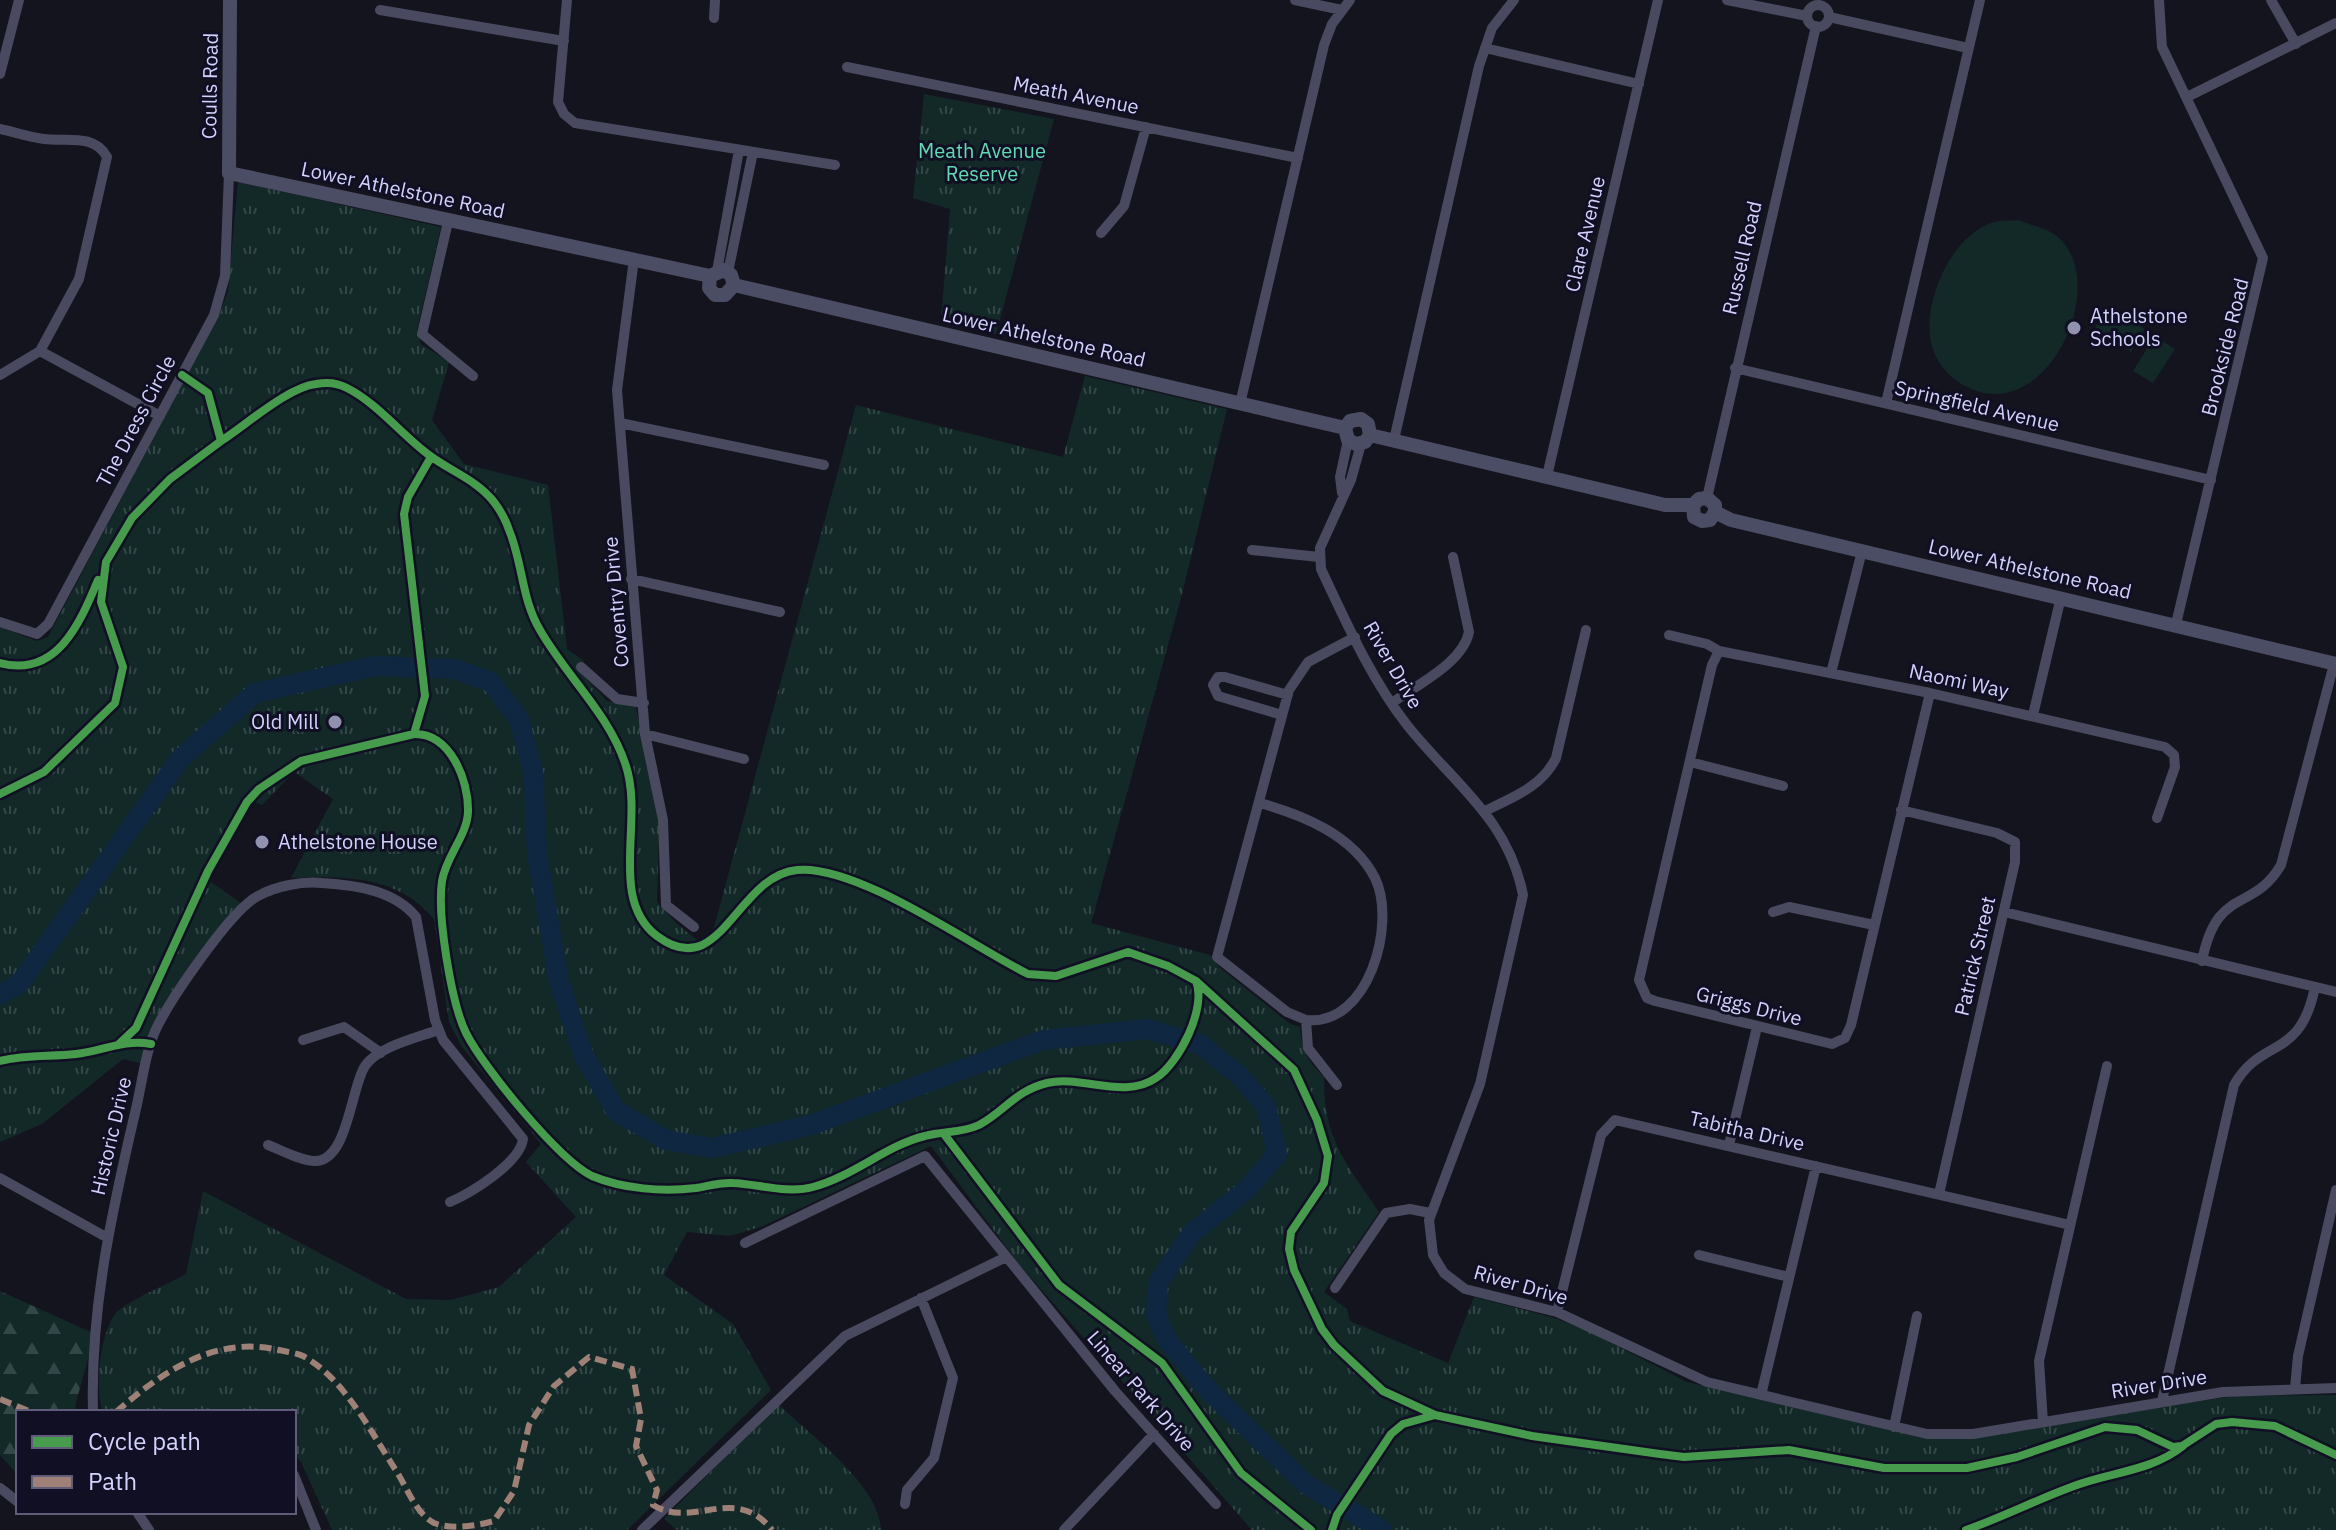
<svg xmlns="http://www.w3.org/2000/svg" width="2336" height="1530" font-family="'IBM Plex Sans',sans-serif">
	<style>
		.green { fill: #122928 }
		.forest { fill: url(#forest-firs) }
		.park { fill: url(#park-tufts) }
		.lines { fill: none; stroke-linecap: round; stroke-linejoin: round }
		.river { stroke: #102742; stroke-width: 20 }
		.street { stroke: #494a5f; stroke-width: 10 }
		.secondary { stroke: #4b4d65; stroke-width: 14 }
		.quiet { stroke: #9e8076; stroke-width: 6; stroke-dasharray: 12 6; stroke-linecap: butt }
		.cycleway-casing { stroke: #110f23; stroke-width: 13 }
		.cycleway { stroke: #469c4c; stroke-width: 8 }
		.poi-dot { fill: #9090af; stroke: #110f23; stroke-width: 3 }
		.labels { text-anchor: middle; stroke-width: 6; stroke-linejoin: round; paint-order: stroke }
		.street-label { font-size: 20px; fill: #d3d2fd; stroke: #110f23 }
		.park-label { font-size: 20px; fill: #61dbb2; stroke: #110f23 }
		.poi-label { font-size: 20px; fill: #d3d2fd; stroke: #110f23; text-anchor: start }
	</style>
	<defs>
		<pattern id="forest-firs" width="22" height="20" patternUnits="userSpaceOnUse" patternTransform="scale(2)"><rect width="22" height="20" fill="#122928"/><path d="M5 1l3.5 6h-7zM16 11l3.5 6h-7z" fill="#344748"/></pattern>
		<pattern id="park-tufts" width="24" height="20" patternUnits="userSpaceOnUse" patternTransform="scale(2)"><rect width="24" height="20" fill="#122928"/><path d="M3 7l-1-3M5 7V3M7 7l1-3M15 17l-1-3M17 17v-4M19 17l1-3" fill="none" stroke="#344748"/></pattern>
	</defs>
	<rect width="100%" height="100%" fill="#14141e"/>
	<!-- green -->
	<path class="green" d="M2019 220C2030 225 2049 229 2058 237 2114 286 2041 439 1957 381 1942 371 1932 354 1930 336 1925 296 1953 234 1994 222 2002 220 2011 221 2019 220Z
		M2109 307 2145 329 2131 352 2095 328Z
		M2155 336 2175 349 2153 383 2133 371Z"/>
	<!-- forest -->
	<path class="forest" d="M0 1291 95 1334 75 1406 77 1412H18V1475L0 1455Z"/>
	<!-- park -->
	<path class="park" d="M924 94 1054 119 996 334 941 320 950 209 913 198Z
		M238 182 441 227 417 330 421 344 449 362 432 420 464 464 548 485 567 649 584 661 578 670 607 701 636 707 659 826 657 902 677 924 700 942 709 939 713 931 856 405 1063 457 1085 376 1227 409 1181 598 1091 923 1210 955 1219 967 1290 1024 1300 1027C1301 1049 1308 1062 1324 1077 1323 1139 1346 1163 1379 1212L1324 1292 1347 1309 1350 1321 1448 1363 1474 1297 1555 1318 1590 1332 1687 1382 1924 1438 2237 1396 2336 1395V1530H1252L1019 1264 931 1146 763 1226 730 1236 687 1232 664 1275 733 1324 771 1390 627 1530H332L301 1462 294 1454V1412H103C94 1390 100 1326 119 1310 138 1296 164 1286 186 1274L203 1191 406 1299 451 1300 499 1287 576 1217 526 1162 541 1144 462 1047 449 1022 434 919C398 875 343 876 291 878L333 799 294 772 262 805 254 802 207 879 242 904 189 973 144 1064 123 1059 42 1124 0 1142V627L37 641 48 637 220 313 228 291Z
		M778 1404C810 1435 880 1485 881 1530H677L664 1519Z"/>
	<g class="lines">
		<!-- river -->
		<path class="river" d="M0 995 20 983 180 759 255 693 375 666 455 669 491 682 519 719 533 772 537 853 559 982 583 1054 616 1111 666 1140 712 1148 811 1125 1043 1040 1148 1029 1200 1044 1240 1076 1266 1106 1277 1154 1246 1190 1192 1233 1158 1283 1156 1315 1168 1341 1209 1391 1306 1484 1382 1530"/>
		<!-- street -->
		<path class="street" d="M567 0 558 102 564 114 575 123 835 165
			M1295 0 1342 10
			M1727 0 1807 16
			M2159 0 2162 47 2263 258 2176 624
			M2271 0 2296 44
			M1807 16a11 11 0 1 1 22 0a11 11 0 1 1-22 0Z
			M380 10 564 41
			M1829 17 1968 48
			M714 18 715 0
			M1485 48 1639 84
			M847 67 1298 158
			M0 74 19 0
			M2187 97 2336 23
			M0 129C14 132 29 137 44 139 66 142 94 133 107 157L79 279 40 351 0 375
			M448 222 422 334 473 376
			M1101 233 1124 206 1146 127
			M634 259 617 390 645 734 663 820 666 905 694 927
			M717 271 739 150
			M728 272 753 152
			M40 351 160 416
			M1735 368 2211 480
			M1886 403 1980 0
			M1240 404 1324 45 1332 24 1350 0
			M620 423 824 465
			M1394 440 1479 66 1492 28 1514 0
			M1361 444 1351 480 1320 548 1321 569C1346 622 1371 679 1407 725 1453 783 1508 818 1523 895L1480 1084 1429 1220 1433 1255 1444 1273 1465 1289 1557 1312 1707 1382 1927 1434H1973L2223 1392 2336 1388
			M1547 476 1658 0
			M1342 493 1340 477 1348 440
			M1707 498 1816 26
			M1252 550 1319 557
			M631 579 780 612
			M0 622 37 634 48 624 214 315 225 276 229 173
			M1669 635 1707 644 1719 651 1930 693 2165 747 2174 755 2175 767 2157 818
			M1719 651 1712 665 1639 980 1647 998 1655 1001 1832 1044 1845 1038 1851 1025 1930 693
			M581 667 617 699 644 703
			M1831 673 1862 551
			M1392 703C1416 685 1463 663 1469 632L1453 557
			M1282 715 1218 696 1213 685 1218 677H1225L1288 695
			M2033 715 2061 597
			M645 734 744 759
			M1690 762 1783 786
			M1260 803C1303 815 1353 835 1375 878 1397 923 1369 1027 1306 1020
			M1901 810 1997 833 2015 842V862L1939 1194
			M1485 811C1512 797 1541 788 1556 758L1586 630
			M1773 912 1789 907 1874 925
			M2004 912 2336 992
			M2202 961C2217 885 2252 914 2281 865L2334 664
			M303 1040 344 1027 381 1053
			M1337 1085 1308 1048 1306 1020 1287 1012 1217 957 1289 690 1308 662 1355 637
			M268 1145C281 1150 301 1161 315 1161 348 1161 351 1087 365 1066 379 1046 417 1038 438 1030
			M1729 1145 1757 1027
			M0 1178 106 1237
			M745 1243 925 1156 1115 1391 1216 1504
			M1699 1255 1789 1277
			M1335 1288 1386 1213 1410 1209 1430 1213
			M1557 1312 1601 1135 1615 1120 2070 1225
			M2295 1388 2298 1356 2336 1190
			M1761 1395 1816 1166
			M2162 1401 2234 1085C2262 1036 2300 1061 2315 987
			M93 1412C90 1310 112 1211 135 1113 142 1085 145 1050 158 1025 173 996 231 910 258 896 276 886 302 881 322 883 355 885 394 890 416 917L435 1020 443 1040 523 1139C520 1163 471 1193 450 1202
			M2043 1422 2039 1361 2107 1066
			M1894 1427 1917 1316
			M294 1475 316 1530
			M0 1488 18 1502
			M905 1504 907 1490 934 1458 953 1378 921 1298
			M137 1512 149 1530
			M642 1530 845 1336 1004 1258
			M1064 1530 1154 1434"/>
		<!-- secondary -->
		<path class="secondary" d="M230 0 229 173 710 276
			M710 276 709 288 715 295H725L734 285
			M710 276 724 270 731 275 734 285
			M734 285 1345 428
			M1345 428 1348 440 1356 444 1365 442 1370 435
			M1345 428 1350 421 1361 419 1368 424 1370 435
			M1370 435 1665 505H1693
			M1693 505 1694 517 1702 521 1710 520 1715 512
			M1693 505 1699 499 1707 498 1715 505V512
			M1715 512 1731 520 2336 664"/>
		<!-- quiet -->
		<path class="quiet" d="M0 1399 31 1412
			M116 1412C162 1372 215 1335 279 1350 287 1352 297 1353 303 1356 344 1378 371 1432 395 1469 406 1485 415 1513 434 1523 452 1530 475 1526 494 1521L514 1491 529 1425 554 1386 589 1357 632 1369 641 1419 636 1446 657 1490 653 1505C693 1530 735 1483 772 1530"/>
		<!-- cycleway casing -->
		<g class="cycleway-casing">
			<path id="cycleway" d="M221 441C246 425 288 387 316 384 326 382 338 383 347 388 377 403 402 435 429 455 450 471 477 480 494 502 500 510 506 521 509 530 523 563 521 598 540 630 566 676 610 715 626 766 644 821 608 899 657 936 721 984 736 876 797 870 857 864 972 946 1028 974L1056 976 1128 952 1168 966 1196 981 1294 1070 1317 1120 1328 1156 1324 1183 1291 1232 1289 1249 1294 1270 1322 1329 1334 1345 1383 1391 1435 1415 1532 1436 1660 1454 1684 1457 1789 1450 1884 1468H1967L2017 1457 2105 1427 2137 1430 2173 1447 2182 1446 2216 1424 2232 1422 2275 1426 2336 1455
				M0 663C57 678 80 623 98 580
				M414 734 425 696 404 514 408 497 431 457
				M0 794 44 772 115 703 123 667 101 602 106 562 132 518 170 479 221 441 208 393 182 375
				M118 1045 136 1028 208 871 247 802 259 789 301 761 414 734C450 733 469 780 468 812 467 836 446 856 442 881 437 915 451 1002 466 1033 483 1067 559 1160 592 1176 623 1189 663 1192 696 1188 708 1186 721 1182 733 1183 758 1184 787 1194 813 1187 852 1177 887 1145 925 1136 943 1131 962 1133 979 1125 1005 1111 1015 1091 1047 1083 1082 1075 1124 1100 1156 1078 1179 1063 1207 1008 1196 981
				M0 1061C26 1054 50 1057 76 1054 102 1051 124 1039 151 1044
				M944 1134 1059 1285 1162 1363 1241 1473 1311 1530
				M1332 1530 1337 1515 1391 1434 1403 1424 1435 1415
				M1966 1530C2003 1517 2038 1499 2074 1486 2111 1472 2152 1471 2183 1446"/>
		</g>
		<!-- cycleway -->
		<use href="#cycleway" class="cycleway"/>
	</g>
	<!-- markers -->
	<g class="poi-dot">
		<circle cx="2074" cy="328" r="8"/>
		<circle cx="335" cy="722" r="8"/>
		<circle cx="262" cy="842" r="8"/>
	</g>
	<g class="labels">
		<!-- street labels -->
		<g class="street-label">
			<text transform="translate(210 86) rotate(-89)" y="7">Coulls Road</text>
			<text transform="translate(1076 95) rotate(11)" y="7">Meath Avenue</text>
			<text transform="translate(403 190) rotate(12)" y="7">Lower Athelstone Road</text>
			<text transform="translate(1585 234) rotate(-77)" y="7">Clare Avenue</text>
			<text transform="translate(1742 258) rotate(-77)" y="7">Russell Road</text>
			<text transform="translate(1044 337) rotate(13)" y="7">Lower Athelstone Road</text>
			<text transform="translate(2225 347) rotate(-76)" y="7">Brookside Road</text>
			<text transform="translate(1977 406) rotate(13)" y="7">Springfield Avenue</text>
			<text transform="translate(136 421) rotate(-62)" y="7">The Dress Circle</text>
			<text transform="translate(2030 569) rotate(13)" y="7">Lower Athelstone Road</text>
			<text transform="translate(616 602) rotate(-95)" y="7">Coventry Drive</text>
			<text transform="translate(1393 665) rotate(60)" y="7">River Drive</text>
			<text transform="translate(1959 681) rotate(12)" y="7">Naomi Way</text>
			<text transform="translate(1975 956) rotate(-77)" y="7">Patrick Street</text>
			<text transform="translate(1749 1006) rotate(14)" y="7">Griggs Drive</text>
			<text transform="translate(1747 1131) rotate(13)" y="7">Tabitha Drive</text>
			<text transform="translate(111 1136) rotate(-77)" y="7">Historic Drive</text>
			<text transform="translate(1521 1285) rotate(16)" y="7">River Drive</text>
			<text transform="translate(2159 1384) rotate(-9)" y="7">River Drive</text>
			<text transform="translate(1141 1391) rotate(49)" y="7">Linear Park Drive</text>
		</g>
		<!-- park labels -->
		<g class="park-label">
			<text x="982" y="158">Meath Avenue<tspan x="982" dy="23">Reserve</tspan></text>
		</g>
		<!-- poi labels -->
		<g class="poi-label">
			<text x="2090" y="323">Athelstone<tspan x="2090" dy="23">Schools</tspan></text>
			<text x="319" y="729" text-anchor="end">Old Mill</text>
			<text x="278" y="849">Athelstone House</text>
		</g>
	</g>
	<!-- legend -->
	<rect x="16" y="1410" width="280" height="104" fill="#110f23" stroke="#5f5d7a" stroke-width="2"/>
	<rect x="32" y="1436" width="40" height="12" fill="#469c4c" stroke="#5f5d7a" stroke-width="2"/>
	<text x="88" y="1450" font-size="24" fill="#d3d2fd">Cycle path</text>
	<rect x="32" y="1476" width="40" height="12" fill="#9e8076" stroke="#5f5d7a" stroke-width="2"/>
	<text x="88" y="1490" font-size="24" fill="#d3d2fd">Path</text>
</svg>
